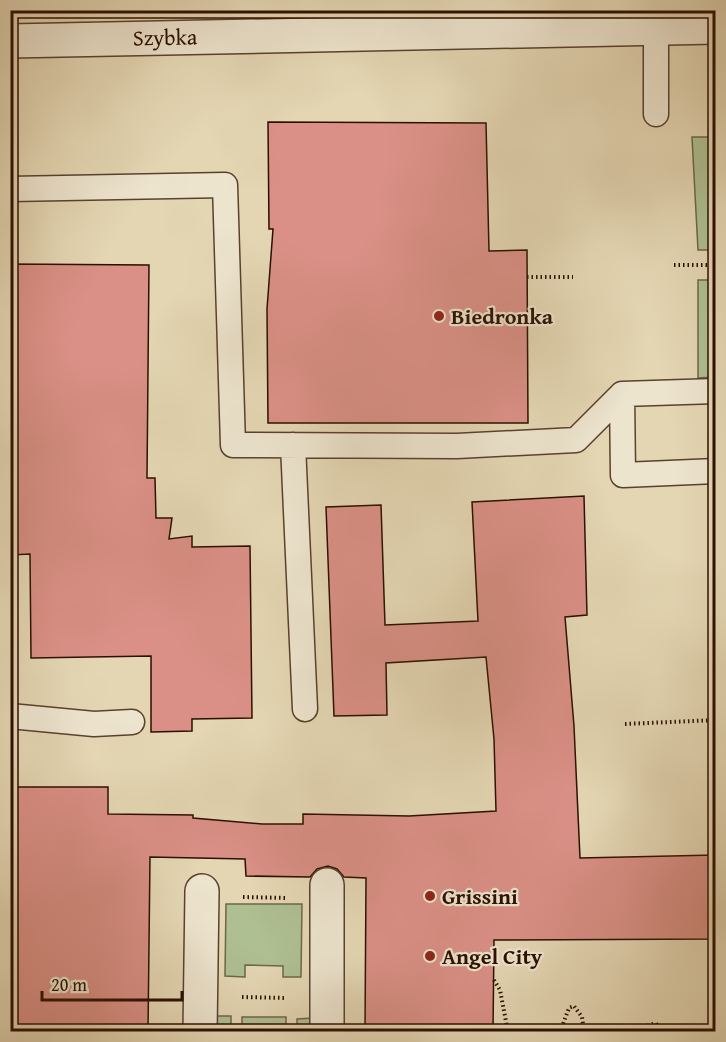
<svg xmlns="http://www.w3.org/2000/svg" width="726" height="1042" font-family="'Gentium Book Plus',serif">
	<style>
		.green { fill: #aebf92; stroke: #6d6749; stroke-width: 1.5 }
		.building { fill: #da9086; stroke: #2c0f00; stroke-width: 1.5 }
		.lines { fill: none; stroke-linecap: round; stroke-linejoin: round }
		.lane-casing { stroke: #5a412d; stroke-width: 27 }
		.street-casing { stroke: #5a412d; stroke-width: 36 }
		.path { stroke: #2c0f00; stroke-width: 4; stroke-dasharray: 1.5 3; stroke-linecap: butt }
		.lane { stroke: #ede4ce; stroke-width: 24 }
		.street { stroke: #ede4ce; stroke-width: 33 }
		.poi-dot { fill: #8f2418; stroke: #ede4ce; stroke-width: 2 }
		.labels { text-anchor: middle; stroke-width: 4.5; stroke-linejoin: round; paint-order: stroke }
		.street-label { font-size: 22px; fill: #2c0f00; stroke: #ede4ce }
		.poi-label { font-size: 22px; font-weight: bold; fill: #2c0f00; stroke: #ede4ce; text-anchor: start }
	</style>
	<rect width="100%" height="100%" fill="#e4d6b3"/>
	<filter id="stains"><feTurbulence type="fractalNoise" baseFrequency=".00333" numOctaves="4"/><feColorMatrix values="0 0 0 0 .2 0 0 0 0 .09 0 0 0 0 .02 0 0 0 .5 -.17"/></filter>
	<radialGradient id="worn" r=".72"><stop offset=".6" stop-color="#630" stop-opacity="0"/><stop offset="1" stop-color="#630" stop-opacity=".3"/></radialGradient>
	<!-- green -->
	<path class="green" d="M692 137H713L715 250H698Z
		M698 280H715V377L698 378Z
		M226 904H302L301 977H283V966L245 965V977L225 976Z
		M217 1016H231V1031L216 1032Z
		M242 1017H286V1031H242Z
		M313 1018V1031H297V1019Z"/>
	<!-- building -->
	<path class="building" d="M268 122 486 123 489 251 527 250 528 423H268L267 309 273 229H269Z
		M10 264 149 265 147 478H155L156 518H172L169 539 192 536V547L250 546 252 718 192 719V731L151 732V656L31 658 30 554 10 555Z
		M584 496 587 615 565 617 574 726 580 858 716 855V939L494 940 493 1032H365L366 878 344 877 337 869 328 866 317 869 310 877 246 876 245 859 150 857 148 1032H15L16 958H10V787H108V814L193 815V818L262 824H303V814L409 816 496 811 494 739 486 657 386 663 387 715 334 716 326 507 381 505 385 625 478 621 472 502Z"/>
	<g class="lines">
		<!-- lane casing -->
		<g class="lane-casing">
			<path id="lane" d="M656 114V27
				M10 189 225 185 233 445 457 446 576 440 622 394 716 391
				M622 394 623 475 716 471
				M293 445 305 709
				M10 716 94 724 132 722"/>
		</g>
		<!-- street casing -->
		<g class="street-casing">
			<path id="street" d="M10 41 716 27
				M327 885V1032
				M200 1032 202 891"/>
		</g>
		<!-- path -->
		<path class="path" d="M674 265H716
			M527 277H573
			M625 724 716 720
			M243 897 287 898
			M494 980 500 990 508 1032
			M242 997 286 998
			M560 1032 569 1008 574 1006 582 1017 584 1032
			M626 1032 656 1023 660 1032"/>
		<!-- lane -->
		<use href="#lane" class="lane"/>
		<!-- street -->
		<use href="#street" class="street"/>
	</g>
	<!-- markers -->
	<g class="poi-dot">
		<circle cx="439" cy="316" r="6"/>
		<circle cx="430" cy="896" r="6"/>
		<circle cx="430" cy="956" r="6"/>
	</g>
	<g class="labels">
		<!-- street labels -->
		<g class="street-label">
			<text transform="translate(165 37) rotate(-1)" y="8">Szybka</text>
		</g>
		<!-- poi labels -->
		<g class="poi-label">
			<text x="451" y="324">Biedronka</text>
			<text x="442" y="904">Grissini</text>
			<text x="442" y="964">Angel City</text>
		</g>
	</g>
	<!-- margin -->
	<rect width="726" height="1042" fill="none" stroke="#e4d6b3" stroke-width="36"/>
	<rect x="12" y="12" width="702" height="1018" fill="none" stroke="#2c0f00" stroke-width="3"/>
	<rect x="18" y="18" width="690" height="1006" fill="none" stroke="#2c0f00" stroke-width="1.5"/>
	<!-- scale -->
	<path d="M42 991v9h140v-9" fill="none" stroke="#2c0f00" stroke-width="3"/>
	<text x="51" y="991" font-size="18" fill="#2c0f00" stroke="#ede4ce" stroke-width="4.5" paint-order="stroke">20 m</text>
	<rect width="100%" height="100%" filter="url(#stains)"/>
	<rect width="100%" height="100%" fill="url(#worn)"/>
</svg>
